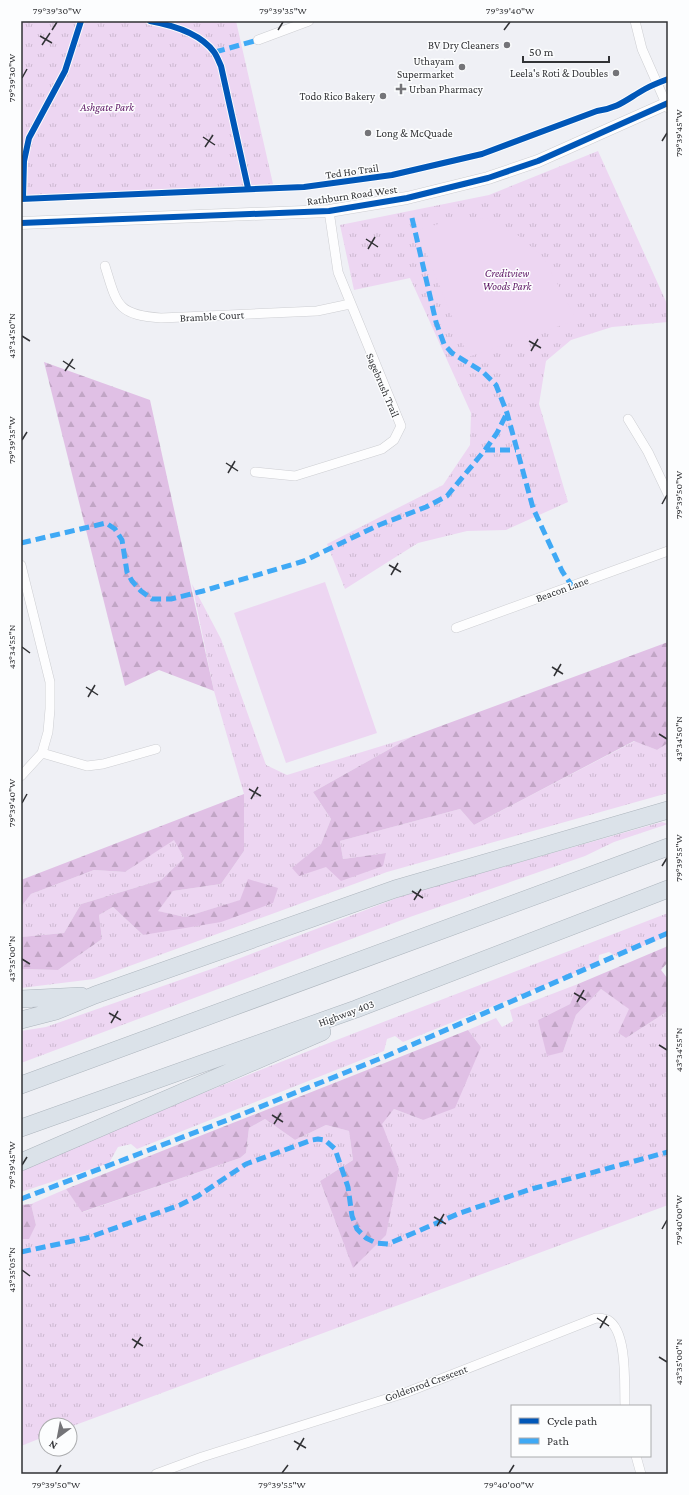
<svg xmlns="http://www.w3.org/2000/svg" width="689" height="1495" font-family="'Crimson Pro',serif">
	<style>
		.grass { fill: url(#grass-tufts) }
		.forest { fill: url(#forest-firs) }
		.pitch { fill: #edd6f2 }
		.lines { fill: none; stroke-linecap: round; stroke-linejoin: round }
		.minor-casing { stroke: #cdced2; stroke-width: 10 }
		.tertiary-casing { stroke: #cdced2; stroke-width: 13 }
		.motorway-casing { stroke: #adb5bd; stroke-width: 18 }
		.minor { stroke: #fdfdfe; stroke-width: 9 }
		.tertiary { stroke: #fdfdfe; stroke-width: 12 }
		.motorway { stroke: #dbe2e9; stroke-width: 17 }
		.quiet { stroke: #3fa9f5; stroke-width: 5; stroke-dasharray: 10 5; stroke-linecap: butt }
		.cycleway-casing { stroke: #fcfdfe; stroke-width: 8 }
		.cycleway { stroke: #0057b8; stroke-width: 6 }
		.ticks { fill: none; stroke: #313235; stroke-width: 1.5 }
		.poi-dot { fill: #747478; stroke: #fcfdfe; stroke-width: 1.5 }
		.labels { text-anchor: middle; stroke-width: 3; stroke-linejoin: round; paint-order: stroke }
		.poi-label { font-size: 11px; fill: #313235; stroke: #fcfdfe; text-anchor: end }
		.park-label { font-size: 11px; font-style: italic; fill: #5e1765; stroke: #fcfdfe }
		.street-label { font-size: 11px; fill: #313235; stroke: #fcfdfe }
		.neatline { fill: none; stroke: #313235; stroke-width: 1.5 }
		.ticks-label { font-size: 10px; text-anchor: middle; fill: #313235 }
	</style>
	<defs>
		<pattern id="grass-tufts" width="24" height="20" patternUnits="userSpaceOnUse"><rect width="24" height="20" fill="#edd6f2"/><path d="M3 7l-1-3M5 7V3M7 7l1-3M15 17l-1-3M17 17v-4M19 17l1-3" fill="none" stroke="#ccb8d0"/></pattern>
		<pattern id="forest-firs" width="22" height="20" patternUnits="userSpaceOnUse"><rect width="22" height="20" fill="#e0c0e5"/><path d="M5 1l3.5 6h-7zM16 11l3.5 6h-7z" fill="#c1a5c5"/></pattern>
	</defs>
	<rect width="100%" height="100%" fill="#eff0f5"/>
	<!-- grass -->
	<path class="grass" d="M21 21H236L273 184 21 198Z
		M598 151 668 306V322L612 327 571 340 546 361 539 404 568 502 506 530 467 531 418 543 345 589 327 544 443 485 470 445 471 413 410 278 354 290 340 225 489 195Z
		M192 584 221 639 266 765 287 775 411 737 313 792 331 819 321 844 293 868 326 867 386 853 343 859 340 841 460 809 474 825 635 741 657 750 668 743V793L387 872 94 979 21 988V969L58 970 102 939 99 915 113 907 143 935 241 900 185 917 157 911 173 891 221 884 244 851V794L214 691Z
		M662 822 668 824 614 842 585 856 410 917 21 1063V1031L46 1027 217 967 410 893Z
		M174 839 184 858 161 880 81 904 64 933 21 937V907L31 894 94 870 125 872Z
		M668 913V936L616 956 609 952 599 955 598 964 403 1042 395 1036 387 1039 384 1051 137 1149 131 1144 118 1147 109 1163 21 1192V1171C233 1075 452 997 668 913Z
		M578 984 570 1004 538 1020 563 1052 576 1015 601 989 630 1009 618 1033 626 1038 668 1011V1205L70 1427V1425H46V1436L21 1446V1239L29 1238 36 1225 31 1204 66 1189 83 1212 240 1158 246 1153 249 1128 265 1119 295 1140 326 1125 349 1131 353 1160 320 1181 353 1267 399 1169 381 1124 394 1109 423 1120 481 1047 468 1030 496 1018 502 1027 513 1021 510 1010Z"/>
	<!-- forest -->
	<path class="forest" d="M44 362 150 400 214 691 159 670 125 686Z
		M668 642V743L657 750 634 741 474 825 460 809 340 841 343 859 386 853 383 866 341 881 326 867 299 876 292 868 321 844 331 819 313 792 411 737Z
		M244 794V851L221 884 173 891 158 911 185 917 240 900 248 879 278 888 273 903 221 922 143 935 113 907 99 915 102 939 58 970 21 969V937L64 933 81 904 161 880 184 858 174 840 125 872 94 870 31 894 21 907V880Z
		M668 946V962L661 970 668 979V1011L626 1038 618 1033 629 1009 601 989 576 1015 563 1052 547 1056 538 1020 570 1004 578 984Z
		M468 1030 481 1047 455 1108 423 1120 394 1109 382 1124 399 1169 386 1235 353 1268 320 1181 353 1160 349 1131 326 1125 295 1140 265 1119 249 1128 246 1153 240 1158 82 1212 66 1189Z
		M31 1204 36 1225 29 1239H21V1205Z"/>
	<!-- pitch -->
	<path class="pitch" d="M486 218 519 236 542 256 577 320 468 357 417 230 453 220Z
		M325 582 377 733 286 763 234 613Z"/>
	<g class="lines">
		<!-- minor casing -->
		<g class="minor-casing">
			<path id="minor" d="M635 21 642 49 668 108
				M258 40 309 21
				M105 266C117 305 117 315 161 318L317 311 350 304
				M628 419 648 452 668 494
				M255 472 295 476 382 449 394 440 401 426 338 272 329 211
				M21 565 50 682V709L48 732 42 753 21 776
				M456 628 668 551
				M42 753 87 766 103 764 156 749
				M636 1456 641 1474
				M156 1474 202 1457 405 1393 596 1318C599 1318 605 1319 608 1320 628 1332 624 1386 625 1406"/>
		</g>
		<!-- tertiary casing -->
		<g class="tertiary-casing">
			<path id="tertiary" d="M21 223 329 211 407 198 488 178 538 161 668 103"/>
		</g>
		<!-- motorway casing -->
		<g class="motorway-casing">
			<path id="motorway" d="M21 999 81 996
				M21 1020 56 1011 95 995 395 889 668 810
				M21 1085 668 847
				M21 1128 356 1009 668 889
				M21 1162 322 1032"/>
		</g>
		<!-- minor -->
		<use href="#minor" class="minor"/>
		<!-- tertiary -->
		<use href="#tertiary" class="tertiary"/>
		<!-- motorway -->
		<use href="#motorway" class="motorway"/>
		<!-- quiet -->
		<path class="quiet" d="M215 52 258 40
			M412 218 436 322 444 344 452 353 483 372 496 385 507 413 533 508 562 571 572 586
			M485 450H516
			M21 543 106 523 115 529 122 540 127 572 132 581 141 591 152 599H171L203 591 304 561 379 525 426 507 447 496 485 450 497 433 507 413
			M21 1199 230 1119 384 1057 668 933
			M21 1252 87 1238 180 1205 198 1196 246 1164 312 1140 318 1139 325 1140 335 1149 348 1187 352 1216 357 1229 366 1238 376 1243 388 1244 460 1213 528 1190 668 1152"/>
		<!-- cycleway casing -->
		<g class="cycleway-casing">
			<path id="cycleway" d="M150 21C172 25 200 33 214 52 217 56 219 62 221 66L248 188
				M23 198 24 161 29 138 65 71 81 21
				M21 199 304 187 392 175 482 154 597 111C619 108 627 99 645 89 652 85 660 82 668 79
				M21 223 329 211 407 198 488 178 538 161 668 103"/>
		</g>
		<!-- cycleway -->
		<use href="#cycleway" class="cycleway"/>
	</g>
	<!-- ticks -->
	<path class="ticks" d="M52 30 57 22M278 30 283 22M504 30 510 22M40 36 52 43M42 45 50 33M22 78 27 69M203 137 215 145M662 141 667 133M205 147 213 135M366 239 378 247M368 249 375 237M22 336 30 341M529 341 541 348M531 351 538 339M63 361 75 369M65 371 73 359M22 440 27 432M226 463 238 471M228 473 235 461M662 504 667 495M389 565 401 572M391 575 398 563M22 647 30 653M552 667 563 674M554 676 561 664M86 687 98 695M88 697 95 685M659 734 667 739M249 789 261 796M251 799 258 787M22 803 27 794M662 866 667 858M412 891 423 898M414 900 421 889M22 959 30 964M574 993 586 1000M577 1002 584 990M109 1013 121 1020M111 1023 118 1011M659 1045 667 1050M272 1115 283 1122M274 1124 281 1113M22 1165 27 1157M434 1217 446 1224M437 1226 444 1214M662 1229 667 1220M22 1270 30 1276M597 1318 609 1326M600 1328 607 1316M132 1339 143 1346M134 1348 141 1337M659 1357 667 1362M294 1441 306 1448M297 1450 304 1438M56 1473 61 1465M282 1473 288 1465M509 1473 514 1465"/>
	<!-- markers -->
	<g class="poi-dot">
		<circle cx="507" cy="45" r="4"/>
		<circle cx="462" cy="67" r="4"/>
		<circle cx="616" cy="73" r="4"/>
		<path d="M399 83h4v4h4v4h-4v4h-4v-4h-4v-4h4z"/>
		<circle cx="383" cy="96" r="4"/>
		<circle cx="368" cy="133" r="4"/>
	</g>
	<g class="labels">
		<!-- poi labels -->
		<g class="poi-label">
			<text x="499" y="49">BV Dry Cleaners</text>
			<text x="454" y="65">Uthayam<tspan x="454" dy="13">Supermarket</tspan></text>
			<text x="608" y="77">Leela's Roti &amp; Doubles</text>
			<text x="409" y="93" text-anchor="start">Urban Pharmacy</text>
			<text x="375" y="100">Todo Rico Bakery</text>
			<text x="376" y="137" text-anchor="start">Long &amp; McQuade</text>
		</g>
		<!-- park labels -->
		<g class="park-label">
			<text x="107" y="111">Ashgate Park</text>
			<text x="507" y="277">Creditview<tspan x="507" dy="13">Woods Park</tspan></text>
		</g>
		<!-- street labels -->
		<g class="street-label">
			<text transform="translate(352 171) rotate(-8)" y="4">Ted Ho Trail</text>
			<text transform="translate(352 195) rotate(-8)" y="4">Rathburn Road West</text>
			<text transform="translate(212 316) rotate(-3)" y="4">Bramble Court</text>
			<text transform="translate(383 385) rotate(67)" y="4">Sagebrush Trail</text>
			<text transform="translate(562 589) rotate(-20)" y="4">Beacon Lane</text>
			<text transform="translate(346 1013) rotate(-20)" y="4">Highway 403</text>
			<text transform="translate(426 1383) rotate(-20)" y="4">Goldenrod Crescent</text>
		</g>
	</g>
	<!-- border -->
	<rect width="689" height="1495" fill="none" stroke="#fcfdfe" stroke-width="44"/>
	<!-- legend -->
	<rect x="511" y="1405" width="140" height="52" fill="#fcfdfe" stroke="#abacae"/>
	<rect x="519" y="1418" width="20" height="6" fill="#0057b8" stroke="#abacae"/>
	<text x="547" y="1425" font-size="12" fill="#313235">Cycle path</text>
	<rect x="519" y="1438" width="20" height="6" fill="#3fa9f5" stroke="#abacae"/>
	<text x="547" y="1445" font-size="12" fill="#313235">Path</text>
	<!-- north arrow -->
	<g transform="translate(58 1437) rotate(212)"><circle r="19" fill="#fcfdfe" stroke="#abacae"/>
	<path d="M0-3L7 15L0 10L-7 15Z" fill="#747478"/>
	<text y="-6" font-size="11" font-weight="bold" text-anchor="middle" fill="#313235">N</text>
	</g>
	<!-- scale -->
	<path d="M523 56v6h86v-6" fill="none" stroke="#313235" stroke-width="2"/>
	<text x="529" y="56" font-size="12" fill="#313235" stroke="#fcfdfe" stroke-width="3" paint-order="stroke">50 m</text>
	<rect x="22" y="22" width="645" height="1451" class="neatline"/>
	<g class="ticks-label">
		<text x="57" y="14">79°39'30"W</text>
		<text x="283" y="14">79°39'35"W</text>
		<text x="510" y="14">79°39'40"W</text>
		<text transform="translate(11 78) rotate(-90)" y="4">79°39'30"W</text>
		<text transform="translate(678 133) rotate(-90)" y="4">79°39'45"W</text>
		<text transform="translate(11 336) rotate(-90)" y="4">43°34'50"N</text>
		<text transform="translate(11 440) rotate(-90)" y="4">79°39'35"W</text>
		<text transform="translate(678 495) rotate(-90)" y="4">79°39'50"W</text>
		<text transform="translate(11 647) rotate(-90)" y="4">43°34'55"N</text>
		<text transform="translate(678 739) rotate(-90)" y="4">43°34'50"N</text>
		<text transform="translate(11 803) rotate(-90)" y="4">79°39'40"W</text>
		<text transform="translate(678 858) rotate(-90)" y="4">79°39'55"W</text>
		<text transform="translate(11 959) rotate(-90)" y="4">43°35'00"N</text>
		<text transform="translate(678 1050) rotate(-90)" y="4">43°34'55"N</text>
		<text transform="translate(11 1165) rotate(-90)" y="4">79°39'45"W</text>
		<text transform="translate(678 1220) rotate(-90)" y="4">79°40'00"W</text>
		<text transform="translate(11 1270) rotate(-90)" y="4">43°35'05"N</text>
		<text transform="translate(678 1362) rotate(-90)" y="4">43°35'00"N</text>
		<text x="56" y="1488">79°39'50"W</text>
		<text x="282" y="1488">79°39'55"W</text>
		<text x="509" y="1488">79°40'00"W</text>
	</g>
</svg>
